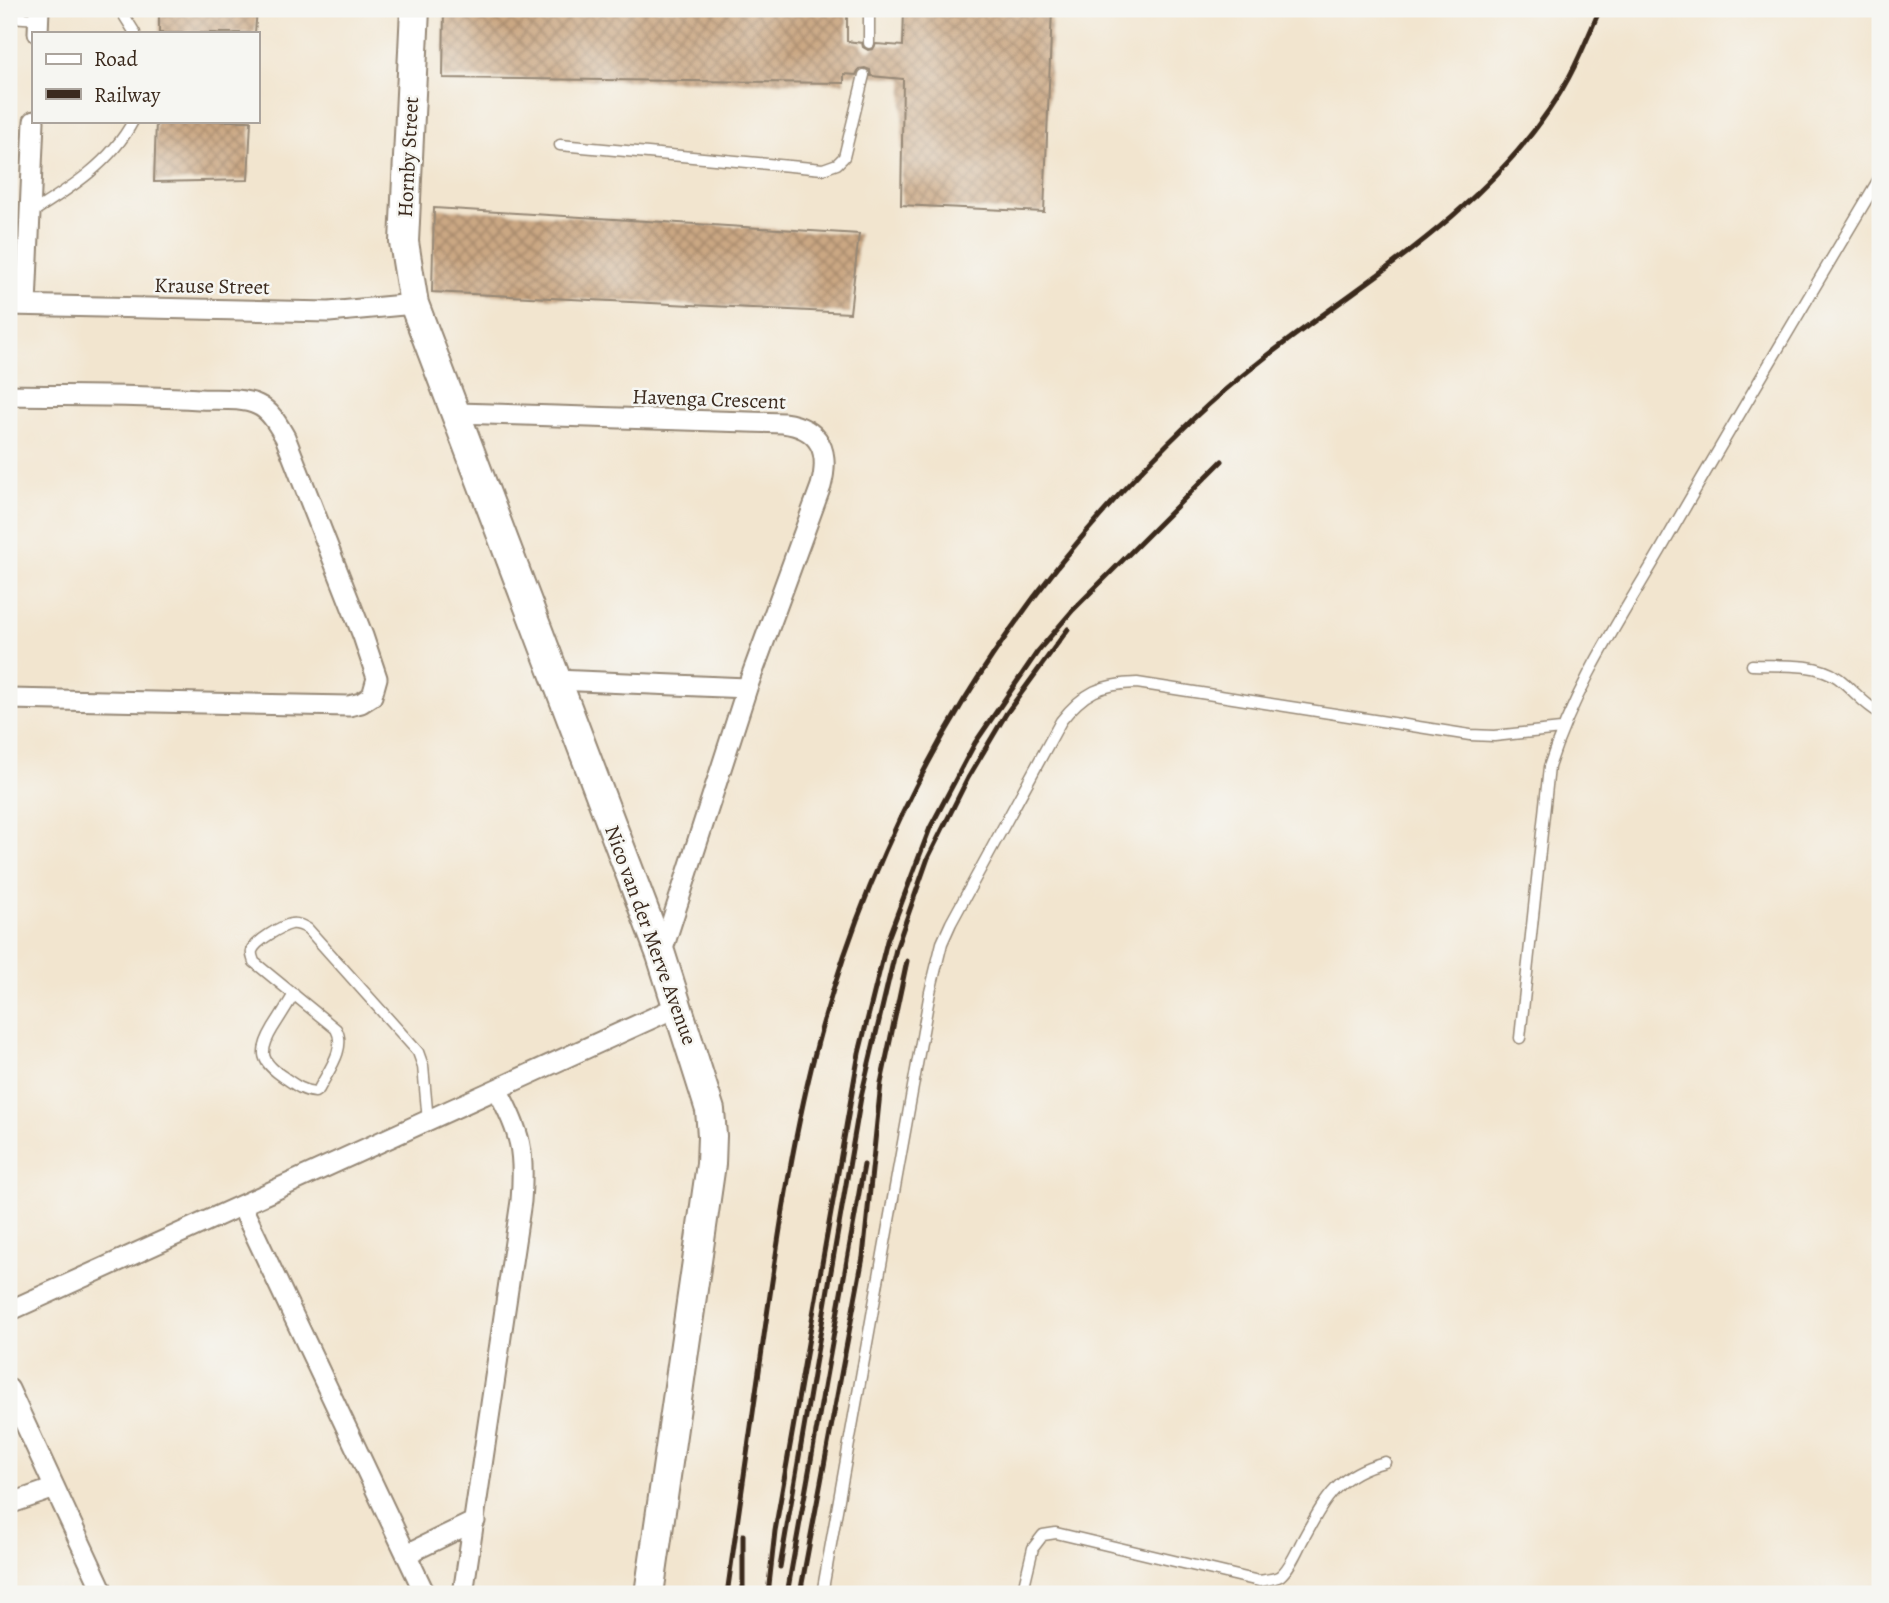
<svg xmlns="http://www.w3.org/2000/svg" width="1889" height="1603" font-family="Alegreya,serif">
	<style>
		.building { fill: url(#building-cross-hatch) }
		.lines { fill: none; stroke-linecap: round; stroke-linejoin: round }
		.lane-casing { stroke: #968876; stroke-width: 13 }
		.street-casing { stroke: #968876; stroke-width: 23 }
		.secondary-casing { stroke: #968876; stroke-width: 32 }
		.lane { stroke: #fff; stroke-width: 10 }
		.street { stroke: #fff; stroke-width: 19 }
		.secondary { stroke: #fff; stroke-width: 28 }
		.rail { stroke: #3b2a1e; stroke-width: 5 }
		.labels { text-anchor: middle; stroke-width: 5; stroke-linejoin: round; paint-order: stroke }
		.street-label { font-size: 21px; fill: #3b2a1e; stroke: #f6f6f2 }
	</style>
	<defs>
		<pattern id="building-cross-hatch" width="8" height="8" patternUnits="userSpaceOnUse" patternTransform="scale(1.75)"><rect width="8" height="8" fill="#caa783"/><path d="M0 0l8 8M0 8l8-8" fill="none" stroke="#a5886b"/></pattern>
	</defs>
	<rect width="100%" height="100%" fill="#f6f6f2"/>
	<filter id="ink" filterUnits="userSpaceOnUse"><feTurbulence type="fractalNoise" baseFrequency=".0143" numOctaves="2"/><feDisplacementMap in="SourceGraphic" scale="14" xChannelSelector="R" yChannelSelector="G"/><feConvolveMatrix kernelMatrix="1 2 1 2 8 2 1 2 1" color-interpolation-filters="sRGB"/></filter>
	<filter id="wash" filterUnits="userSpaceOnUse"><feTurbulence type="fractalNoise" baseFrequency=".00686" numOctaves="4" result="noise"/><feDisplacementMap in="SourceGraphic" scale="28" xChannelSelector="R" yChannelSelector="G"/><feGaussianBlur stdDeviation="1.57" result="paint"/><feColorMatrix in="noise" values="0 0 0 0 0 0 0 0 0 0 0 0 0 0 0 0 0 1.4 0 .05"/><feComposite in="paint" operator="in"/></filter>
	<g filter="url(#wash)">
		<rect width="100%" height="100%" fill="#f2e5cf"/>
		<g id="blocks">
			<!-- building -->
			<path class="building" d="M159 9H257L255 33H159Z
				M444 9H847V41L862 43 863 47 868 50 873 49 876 44 903 46 904 9H1052L1044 212 901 205 903 79 871 76 870 70 865 68 859 69 856 75 844 74V83L443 78Z
				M156 121H251L248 180 154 182Z
				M434 208 859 234 850 313 432 292Z"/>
		</g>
	</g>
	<g filter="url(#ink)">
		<use href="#blocks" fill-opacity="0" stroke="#968876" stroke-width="2"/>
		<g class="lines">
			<!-- lane casing -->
			<g class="lane-casing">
				<path id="lane" d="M120 9 135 33
					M869 9V43
					M9 17 39 19
					M560 145 823 169 837 164 844 157 864 75
					M31 213C69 189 111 163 133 121
					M1752 665C1779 666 1815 662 1838 678 1853 689 1863 704 1880 713
					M294 994C287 1006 280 1017 273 1028 258 1053 261 1062 285 1078 295 1085 303 1091 315 1092L319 1089C328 1071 347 1048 336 1029L254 962C253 958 251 955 252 951 255 941 282 926 291 924 298 923 303 926 308 929L418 1052 423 1066 428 1121
					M1520 1038 1549 767C1574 689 1619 621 1660 551 1732 425 1806 302 1880 177
					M822 1594 930 992 942 943 951 923 1061 721C1084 692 1101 684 1137 683L1470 735 1494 736 1561 729
					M1022 1594 1033 1548 1043 1535 1056 1533 1259 1581C1265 1580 1275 1579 1280 1576 1289 1569 1296 1553 1301 1543 1324 1501 1336 1474 1385 1462"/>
			</g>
			<!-- street casing -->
			<g class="street-casing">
				<path id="street" d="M38 33 39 9
					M9 305 329 312 414 304
					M26 305 34 121
					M9 395C72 396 135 395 199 399 217 400 241 397 258 405 271 411 278 425 285 437L363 636 377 678 372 696 361 703 349 706 9 699
					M457 413 783 423C821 428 830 452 821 486L747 688 555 680
					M661 955 747 688
					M242 1207 425 1594
					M9 1311 679 1006
					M9 1389 104 1594
					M9 1504 55 1488
					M407 1554 475 1521
					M463 1594 521 1201C525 1151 521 1134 497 1089"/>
			</g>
			<!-- secondary casing -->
			<g class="secondary-casing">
				<path id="secondary" d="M415 9 404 242 414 304 661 955 710 1110 712 1136 711 1164 649 1594"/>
			</g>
			<!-- lane -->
			<use href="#lane" class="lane"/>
			<!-- street -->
			<use href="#street" class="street"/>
			<!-- secondary -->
			<use href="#secondary" class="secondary"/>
			<!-- rail -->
			<path class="rail" d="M780 1567 861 1097 896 949 928 858 968 778 1006 714 1068 629
				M727 1594C740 1504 753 1413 766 1322 780 1226 794 1129 820 1034 887 792 1012 592 1193 419 1306 310 1459 243 1549 110 1571 79 1585 44 1600 9
				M743 1594V1535
				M768 1594 775 1531 859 1053 887 941 930 828 975 743 1038 651 1073 610 1222 461
				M787 1594 864 1165
				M800 1594 863 1257 881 1083 907 961"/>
		</g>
	</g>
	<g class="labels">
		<!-- street labels -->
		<g class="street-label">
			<text transform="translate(408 157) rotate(-87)" y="7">Hornby Street</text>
			<text transform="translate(212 286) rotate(1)" y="7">Krause Street</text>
			<text transform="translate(709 399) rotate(2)" y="7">Havenga Crescent</text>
			<text transform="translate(651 935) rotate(70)" y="7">Nico van der Merve Avenue</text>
		</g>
	</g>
	<!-- margin -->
	<rect width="1889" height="1603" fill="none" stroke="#f6f6f2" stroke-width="35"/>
	<!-- legend -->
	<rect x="32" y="32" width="228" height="91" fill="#f6f6f2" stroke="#aba49d" stroke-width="2"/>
	<rect x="46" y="54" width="35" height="10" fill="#ffffff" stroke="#aba49d" stroke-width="2"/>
	<text x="94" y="66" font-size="21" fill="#3b2a1e">Road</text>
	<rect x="46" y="89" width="35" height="10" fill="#3b2a1e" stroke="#aba49d" stroke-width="2"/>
	<text x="94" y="102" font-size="21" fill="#3b2a1e">Railway</text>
</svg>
